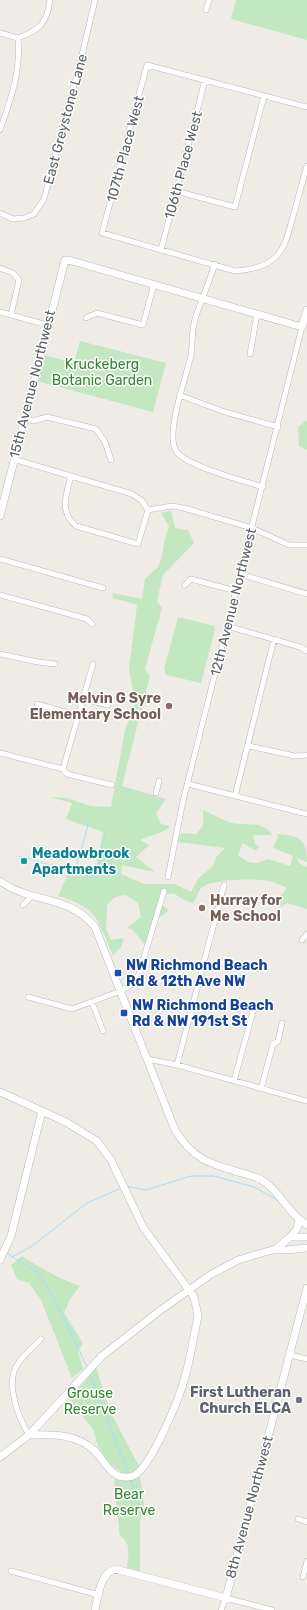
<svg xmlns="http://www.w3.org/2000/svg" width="307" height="1610" font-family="Rubik,sans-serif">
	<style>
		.green { fill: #c3e7c1 }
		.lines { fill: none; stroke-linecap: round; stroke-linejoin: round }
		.stream { stroke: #a5ddff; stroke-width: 1 }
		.street-casing { stroke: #b5b8bc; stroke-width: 6 }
		.secondary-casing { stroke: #b6babf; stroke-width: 8 }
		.street { stroke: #fff; stroke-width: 5 }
		.secondary { stroke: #fff; stroke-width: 7 }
		.education-dot { fill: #8d6e63; stroke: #fff; stroke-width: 1.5 }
		.culture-dot { fill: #0f9aa8; stroke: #fff; stroke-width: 1.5 }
		.transit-dot { fill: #1a4fb4; stroke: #fff; stroke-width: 1.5 }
		.worship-dot { fill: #6b7280; stroke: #fff; stroke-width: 1.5 }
		.labels { text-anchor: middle; stroke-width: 3; stroke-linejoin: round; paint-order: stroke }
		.street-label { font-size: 14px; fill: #5c6166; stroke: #fff }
		.park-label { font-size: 14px; fill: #348633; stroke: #fff }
		.education-label { font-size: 14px; font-weight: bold; fill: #785e54; stroke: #fff; text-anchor: end }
		.culture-label { font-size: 14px; font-weight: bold; fill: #0d838f; stroke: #fff; text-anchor: start }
		.transit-label { font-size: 14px; font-weight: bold; fill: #164399; stroke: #fff; text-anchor: start }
		.worship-label { font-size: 14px; font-weight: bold; fill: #5b616d; stroke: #fff; text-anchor: end }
	</style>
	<rect width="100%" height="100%" fill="#efece5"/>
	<!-- green -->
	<path class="green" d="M236 0H307V40L231 19Z
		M80 341 166 363 153 412 37 381 44 355 74 363Z
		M307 420V450L299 446 298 427Z
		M171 511 175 528 188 530 194 543 163 575 157 601 162 608 145 669 150 676 122 786 166 799 156 813 161 824 170 826C164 834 149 835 140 840L149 845 136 857 155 872 122 865 121 874 144 884H175L191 892 198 879 213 866 216 857 225 848 178 842 181 833 196 834 203 826V810C212 814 222 820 232 823 246 826 263 820 272 835H253L255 844 260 847 255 850 243 843 238 855 248 862 257 863 268 859 290 866 293 856 273 848 278 837 277 834C299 836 307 838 307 862L297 858 299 863 307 867V909L287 903 278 908 275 900 285 891 286 887C280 885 274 882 269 881 256 878 210 879 201 888 197 892 198 899 192 903L182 899 174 893 160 896 159 903 169 910 164 915 154 918 145 945 132 929 127 928 141 917 138 903 126 895 115 897 107 905 106 929 111 940 124 938 121 947 113 955C97 920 98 907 58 896L68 874 95 873 103 832 66 819 72 803 50 797 67 798 91 806 111 807 125 730 135 704 129 669 137 605 113 598 112 593 142 599 145 579 157 568 162 557 164 542 169 526 161 513Z
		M178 617 214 626 215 630 201 683 166 675 164 669Z
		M22 1256C41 1268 59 1279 80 1286L70 1299 64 1313 83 1343 78 1351 83 1369 72 1378 41 1300 29 1283 17 1279 11 1265Z
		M96 1367 110 1411 140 1468 132 1473H122L110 1463 98 1447 93 1429 70 1400Z
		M140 1476 144 1503 140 1522V1571L127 1568C128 1556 132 1543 120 1536L114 1488 115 1479 131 1481Z"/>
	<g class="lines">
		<!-- stream -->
		<path class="stream" d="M20 856 53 866
			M76 867 89 822
			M86 876 96 875 105 836
			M126 1186 146 1190 191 1176H214L254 1187 279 1201
			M7 1253 38 1273 54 1298 87 1367
			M12 1257 32 1246 87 1203 121 1188
			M90 1374 128 1473
			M131 1480 139 1502"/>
		<!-- street casing -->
		<g class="street-casing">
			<path id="street" d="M206 10 209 0
				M0 33 18 38
				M18 38C40 30 47 23 50 0
				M307 107 147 65 102 233 235 271C277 268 284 253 293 216 298 199 302 183 307 166
				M0 130C11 99 21 71 18 38
				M176 191 235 207 264 96
				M0 213 13 219 24 218 34 214 44 199 67 109 78 72 95 0
				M161 250 205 80
				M215 264C209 282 202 299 196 316 191 329 193 342 191 355 187 375 165 433 176 451 186 466 244 481 263 487
				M0 268 13 273 19 280 11 315
				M0 312 47 325
				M86 318 97 313 143 325 154 284
				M250 354 257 314
				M179 395 225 412 278 427
				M24 418 33 421 47 417 96 429 105 442 111 460
				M13 459 132 494 142 501 148 510 172 506 184 508 252 528 289 545H307
				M71 476C66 495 59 511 76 526L138 544 148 510
				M0 559 103 588
				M240 574 307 594
				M185 585 191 579 236 591
				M0 595 87 619 92 624
				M227 626 300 647 307 651
				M0 654 38 662 55 664
				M84 699 108 705
				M37 704 79 716
				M249 746 295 756 307 755
				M0 753 63 769 67 774 112 785
				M63 769 93 664
				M188 784 307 814
				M156 793 159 781
				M235 796 274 639
				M168 877 183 801 302 327
				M23 905 32 896
				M302 940 307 934
				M28 997 72 1009 121 991 134 983 138 977 164 891
				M92 1002 103 1031
				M147 1059 177 1065 307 1101
				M177 1065 224 885
				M234 1081 254 1008
				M261 1089 273 1044 278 1041 282 1023
				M290 1355 307 1359
				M29 1435C19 1419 6 1386 16 1367 22 1356 32 1348 41 1339
				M298 1519 307 1522
				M11 1571 99 1595
				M303 1577 307 1561
				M221 1610 226 1598 272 1610"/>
		</g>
		<!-- secondary casing -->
		<g class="secondary-casing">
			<path id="secondary" d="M0 516 65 260 72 261 302 327 307 310
				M0 881C31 904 69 894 95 927L175 1130C193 1160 211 1164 242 1173 248 1175 257 1177 262 1180 281 1192 288 1214 307 1225
				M0 1092 66 1122 97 1141 111 1160 143 1227 194 1297 198 1316C193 1339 190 1362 183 1384 177 1403 151 1466 135 1475 130 1478 120 1478 115 1474 107 1469 102 1458 95 1451 77 1434 53 1434 29 1435
				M290 1237 297 1229 299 1220
				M276 1249 290 1237H307
				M0 1260 11 1236 42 1111
				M0 1457 29 1435 102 1356 158 1312 210 1275 238 1260 258 1254 276 1249 287 1250 307 1248
				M95 1610C98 1597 100 1573 115 1569L226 1598 307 1288"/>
		</g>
		<!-- street -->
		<use href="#street" class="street"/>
		<!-- secondary -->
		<use href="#secondary" class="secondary"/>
	</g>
	<!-- markers -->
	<g class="education-dot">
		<circle cx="169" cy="706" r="4"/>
		<circle cx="202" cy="908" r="4"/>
	</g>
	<circle class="culture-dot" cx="24" cy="861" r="4"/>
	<g class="transit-dot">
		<rect x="114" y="969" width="8" height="8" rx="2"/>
		<rect x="120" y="1009" width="8" height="8" rx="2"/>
	</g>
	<circle class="worship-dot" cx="299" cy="1400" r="4"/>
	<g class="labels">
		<!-- street labels -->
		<g class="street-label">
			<text transform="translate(65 119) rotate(-75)" y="5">East Greystone Lane</text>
			<text transform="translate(125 149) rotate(-75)" y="5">107th Place West</text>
			<text transform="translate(183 165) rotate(-75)" y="5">106th Place West</text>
			<text transform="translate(32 384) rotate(-76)" y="5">15th Avenue Northwest</text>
			<text transform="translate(233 602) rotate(-76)" y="5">12th Avenue Northwest</text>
			<text transform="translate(249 1507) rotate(-75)" y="5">8th Avenue Northwest</text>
		</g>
		<!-- park labels -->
		<g class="park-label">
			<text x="102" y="369">Kruckeberg<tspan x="102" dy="16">Botanic Garden</tspan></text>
			<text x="90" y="1398">Grouse<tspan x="90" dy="16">Reserve</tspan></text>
			<text x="129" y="1499">Bear<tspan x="129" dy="16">Reserve</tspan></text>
		</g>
		<!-- education labels -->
		<g class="education-label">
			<text x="161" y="703">Melvin G Syre<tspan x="161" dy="16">Elementary School</tspan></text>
			<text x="210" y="905" text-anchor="start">Hurray for<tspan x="210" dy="16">Me School</tspan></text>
		</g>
		<!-- culture labels -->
		<g class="culture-label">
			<text x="32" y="858">Meadowbrook<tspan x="32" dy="16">Apartments</tspan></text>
		</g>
		<!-- transit labels -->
		<g class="transit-label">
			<text x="126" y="970">NW Richmond Beach<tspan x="126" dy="16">Rd &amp; 12th Ave NW</tspan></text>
			<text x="132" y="1010">NW Richmond Beach<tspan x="132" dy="16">Rd &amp; NW 191st St</tspan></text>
		</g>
		<!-- worship labels -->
		<g class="worship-label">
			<text x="291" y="1397">First Lutheran<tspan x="291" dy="16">Church ELCA</tspan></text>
		</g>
	</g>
</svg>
